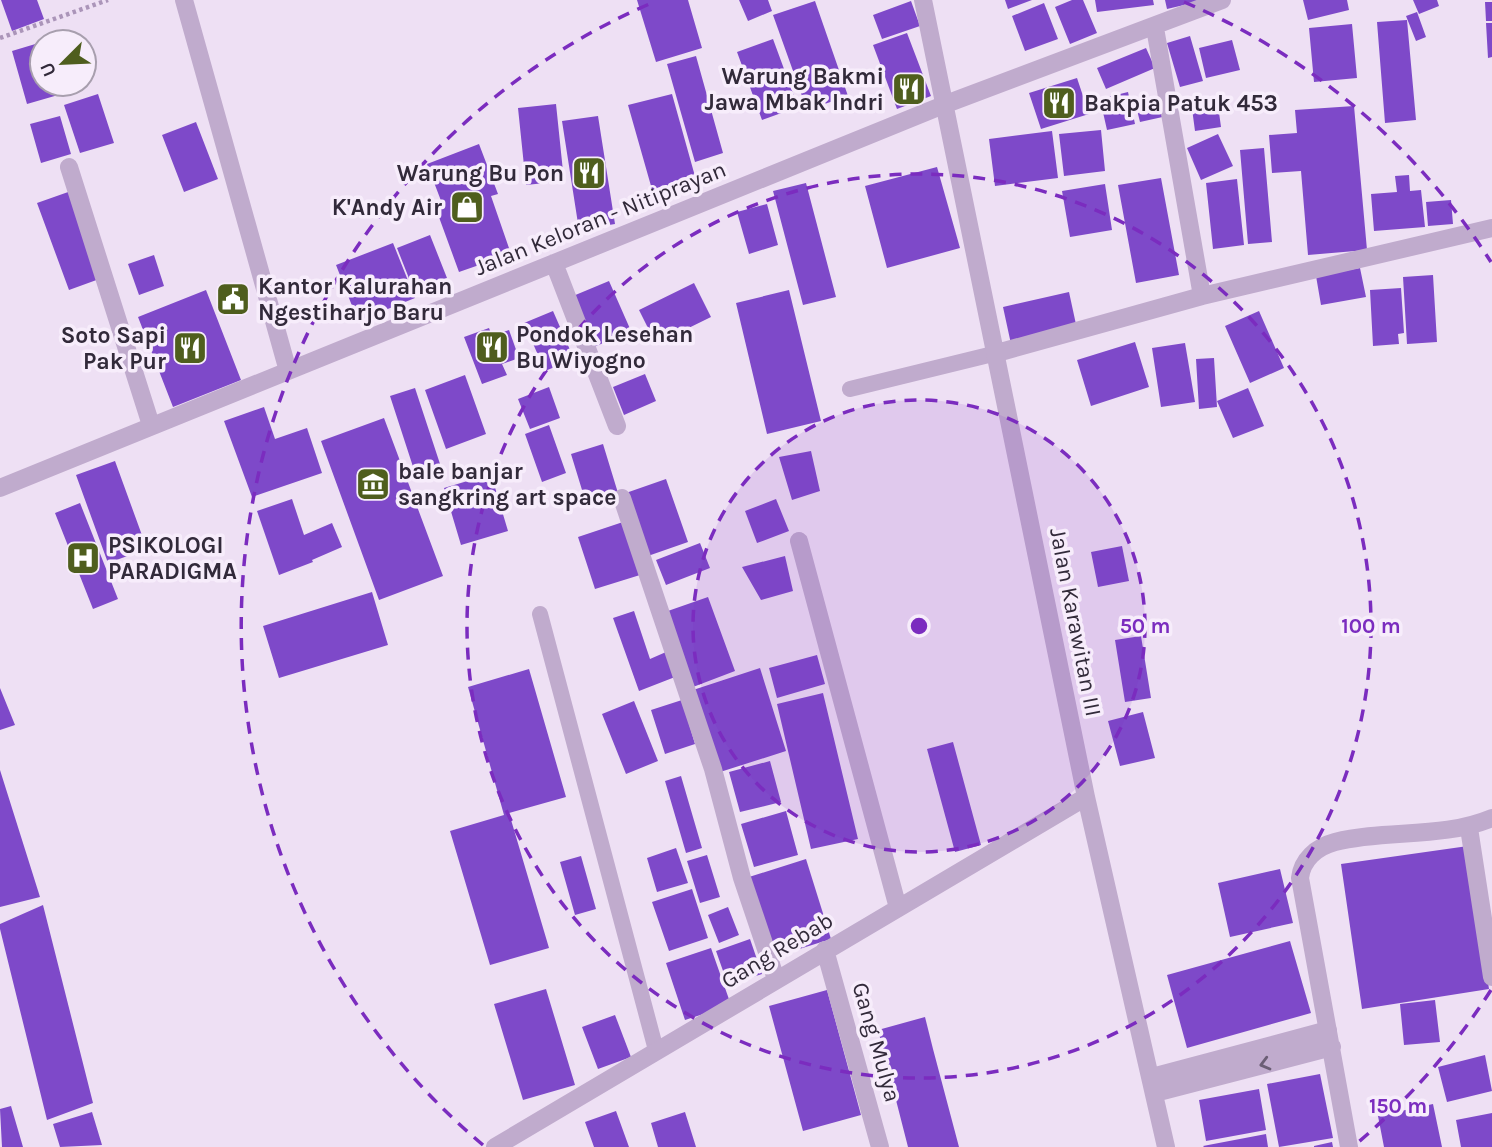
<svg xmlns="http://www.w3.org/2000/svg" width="1492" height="1147" font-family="Karla,sans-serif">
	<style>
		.building { fill: #7e49c9 }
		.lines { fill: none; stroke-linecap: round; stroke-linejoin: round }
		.path { stroke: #ab95b9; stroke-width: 4.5; stroke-dasharray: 3.5 3.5; stroke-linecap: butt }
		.lane { stroke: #c0abcd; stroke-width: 16 }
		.street { stroke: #c0abcd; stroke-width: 18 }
		.oneway { stroke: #6b5e75 }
		.ring { fill: none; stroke: #7b2cbf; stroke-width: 3.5; stroke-dasharray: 12 9 }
		.labels { text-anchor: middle; stroke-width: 7; stroke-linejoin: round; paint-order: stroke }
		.poi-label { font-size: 23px; font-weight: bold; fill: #322a3a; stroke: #f7edfb; text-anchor: start }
		.street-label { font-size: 23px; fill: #322a3a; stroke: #f7edfb }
		.centre { fill: #7b2cbf; stroke: #f7edfb; stroke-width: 3.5 }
		.ring-label { font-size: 21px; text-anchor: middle; font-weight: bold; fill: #7b2cbf; stroke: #f7edfb; stroke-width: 7; stroke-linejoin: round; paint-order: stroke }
	</style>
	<rect width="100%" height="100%" fill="#eee0f4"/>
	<!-- building -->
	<path class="building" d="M1 0H37L44 19 12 31Z
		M637 0H688L702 48 656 62Z
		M739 0H768L772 11 748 21Z
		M1005 0H1032L1008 9Z
		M1072 0H1083L1097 33 1070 44 1055 7Z
		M1095 0H1153L1154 5 1097 12Z
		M1165 0H1201V1L1167 9Z
		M1303 0H1347L1349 10 1308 20Z
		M1413 0H1437L1439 6 1419 14Z
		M815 1 848 96 807 110 773 15Z
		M911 1 920 26 882 39 873 15Z
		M1485 2H1492V21H1486Z
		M1044 3 1058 39 1025 51 1012 16Z
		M1417 12 1426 37 1416 41 1406 16Z
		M1407 20 1416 120 1385 123 1377 22Z
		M1486 23H1492V57L1488 58Z
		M1352 24 1357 78 1314 82 1309 28Z
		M907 33 931 96 897 109 873 45Z
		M1190 36 1203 81 1180 87 1167 43Z
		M773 39 798 107 762 120 737 52Z
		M1232 40 1240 70 1206 78 1199 48Z
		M42 42V84H62L65 93 27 104 12 51Z
		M1146 48 1155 68 1106 89 1097 68Z
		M696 56 723 153 695 162 667 64Z
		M1077 78 1089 114 1041 129 1029 93Z
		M1128 92 1135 124 1107 130 1100 99Z
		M98 94 114 143 80 153 64 105Z
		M672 94 698 187 655 200 628 105Z
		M1217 98 1221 127 1195 131 1191 101Z
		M1163 100 1167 116 1140 122 1136 106Z
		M556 104 564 181 526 185 518 108Z
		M1354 106 1367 250 1308 255 1301 171 1272 173 1269 135 1297 133 1295 110Z
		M60 116 71 154 41 163 30 124Z
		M598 116 615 224 579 230 562 121Z
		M196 122 218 179 184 192 162 135Z
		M1101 130 1105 171 1064 176 1059 134Z
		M1052 131 1058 178 995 186 989 139Z
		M1218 134 1233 166 1201 180 1187 148Z
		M479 144 498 194 491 196 511 254 459 272 436 209 443 206 427 164Z
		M1264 148 1272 242 1248 244 1240 150Z
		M937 167 960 248 887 268 865 186Z
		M1409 175 1410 191 1421 190 1425 227 1374 231 1371 194 1397 192 1395 176Z
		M1161 178 1179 275 1136 283 1118 185Z
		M1237 179 1244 245 1213 249 1206 183Z
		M806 183 836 297 803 305 773 191Z
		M1105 184 1112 230 1070 237 1062 191Z
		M71 191 102 278 69 290 37 203Z
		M1451 200 1453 224 1428 226 1426 202Z
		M767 204 778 245 749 254 737 212Z
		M430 235 447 278 414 291 397 248Z
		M393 243 415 298 358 321 336 265Z
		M154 255 164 286 139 295 128 264Z
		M1360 268 1366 297 1321 305 1316 276Z
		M1433 275 1437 342 1407 344 1403 277Z
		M609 281 631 331 594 347 573 296Z
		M694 283 711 317 656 344 639 310Z
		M1401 288 1404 333 1398 334 1399 344 1373 346 1370 290Z
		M206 290 241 380 173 407 138 317Z
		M789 290 821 421 767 434 736 303Z
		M1069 292 1077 329 1011 344 1003 307Z
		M553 311 574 359 545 371 524 323Z
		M1259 311 1284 368 1250 383 1225 326Z
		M489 328 492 336 509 330 519 358 502 364 507 375 482 384 464 337Z
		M1135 342 1149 387 1091 406 1077 360Z
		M1185 343 1195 402 1161 407 1152 348Z
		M1214 358 1217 407 1199 409 1196 359Z
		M645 374 656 401 624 415 613 387Z
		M465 375 486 434 446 449 425 390Z
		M549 387 560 418 530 429 518 399Z
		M415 388 442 470 417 479 390 396Z
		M1248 388 1264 426 1233 438 1217 401Z
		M264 407 275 439 307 428 322 473 252 497 224 421Z
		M384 418 443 576 379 600 321 441Z
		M549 425 566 473 542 482 525 434Z
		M603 444 618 493 586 503 571 454Z
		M811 451 820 491 792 500 779 457Z
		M115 461 147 549 108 563 76 475Z
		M491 474 508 531 461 545 444 488Z
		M666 479 688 542 645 557 623 494Z
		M292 499 304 535 332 523 342 547 312 560 313 562 279 575 257 511Z
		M776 499 789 531 757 543 745 511Z
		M80 503 118 599 93 609 55 513Z
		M623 522 640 575 595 589 578 537Z
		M700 543 710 568 666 585 656 560Z
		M1122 546 1129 581 1098 587 1091 552Z
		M785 556 793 591 761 600 742 567Z
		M372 592 388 645 279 678 263 626Z
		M708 597 735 671 693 687 665 612Z
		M634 611 650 659 666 652 675 677 639 691 613 618Z
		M1141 636 1151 698 1125 702 1115 640Z
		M817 655 825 684 777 698 769 668Z
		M760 668 786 751 717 773 690 691Z
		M529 669 566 797 509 813 549 948 490 965 450 831 504 815 468 687Z
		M0 688 15 725 0 730Z
		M823 693 858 839 811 849 777 704Z
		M682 700 695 744 665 754 651 710Z
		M634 701 658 761 626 774 602 714Z
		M1143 712 1155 758 1120 766 1108 721Z
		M953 742 981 845 955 852 927 749Z
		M770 761 781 802 740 812 729 772Z
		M0 770 40 897 0 907Z
		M681 776 702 848 686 853 665 781Z
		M786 811 798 855 754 867 741 824Z
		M1468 846 1489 989 1362 1009 1341 864Z
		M676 848 688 883 657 892 647 858Z
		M707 855 720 897 700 903 687 861Z
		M581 856 596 909 575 915 560 862Z
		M806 859 831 939 774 957 749 877Z
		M1280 869 1293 923 1230 937 1218 883Z
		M692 889 708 938 669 951 652 902Z
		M43 905 93 1103 47 1120 0 929V924Z
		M728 907 739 935 719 943 708 915Z
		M750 939 762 974 728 985 716 951Z
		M1290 941 1311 1013 1187 1048 1167 975Z
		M711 948 731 1005 685 1020 666 963Z
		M546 989 575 1085 523 1100 494 1004Z
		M827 990 861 1115 803 1131 769 1006Z
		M1435 1000 1440 1042 1404 1045 1400 1004Z
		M615 1015 631 1057 598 1069 582 1027Z
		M925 1017 933 1049 959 1147H908L886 1061 878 1030Z
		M1485 1055 1492 1091 1447 1102 1438 1067Z
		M1320 1074 1333 1138 1279 1147 1267 1084Z
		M1259 1089 1266 1130 1206 1141 1199 1100Z
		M1433 1104 1442 1147H1384L1378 1116Z
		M11 1106 23 1147H2L0 1109Z
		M616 1111 629 1147H594L585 1122Z
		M92 1112 102 1145 60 1147 53 1124Z
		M685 1112 696 1147H658L651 1123Z
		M1492 1113V1147H1461L1456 1120Z
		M1266 1134 1268 1147H1204L1203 1146Z
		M1332 1142 1333 1147H1314V1146Z"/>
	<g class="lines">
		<!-- path -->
		<path class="path" d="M0 38 108 0"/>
		<!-- lane -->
		<path class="lane" d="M850 389 997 353
			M540 614 656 1050"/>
		<!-- street -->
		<path class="street" d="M184 0 288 371
			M923 0 1086 797 1166 1147
			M1155 28 1202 296
			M69 167 151 425
			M554 263 617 426
			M997 353 1202 296 1492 228
			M0 488 946 104 1222 0
			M622 498 713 769 742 878 776 979
			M799 541 898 908
			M1469 828 1492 977
			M825 950 880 1147
			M1152 1077 1328 1030
			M1155 1093 1332 1047
			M495 1147 1086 797
			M1349 1147 1300 878C1302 860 1316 847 1335 842 1387 829 1442 839 1492 818"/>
	</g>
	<!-- one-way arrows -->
	<defs><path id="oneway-chevron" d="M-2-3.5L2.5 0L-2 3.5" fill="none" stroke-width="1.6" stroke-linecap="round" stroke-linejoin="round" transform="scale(1.75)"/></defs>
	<use class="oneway" href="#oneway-chevron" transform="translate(1265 1064) rotate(165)"/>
	<!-- distance rings -->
	<circle cx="919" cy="626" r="226" fill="#7b2cbf" fill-opacity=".12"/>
	<g class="ring">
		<circle cx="919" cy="626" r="226"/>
		<circle cx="919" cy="626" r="452"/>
		<path d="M1491 990A678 678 0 0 1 1355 1145M483 1145A678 678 0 0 1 654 2M1184 2A678 678 0 0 1 1491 262"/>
	</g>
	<!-- icons -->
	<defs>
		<g id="restaurant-square" transform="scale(1.75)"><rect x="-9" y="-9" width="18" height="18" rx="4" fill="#4f5e1e" stroke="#f7edfb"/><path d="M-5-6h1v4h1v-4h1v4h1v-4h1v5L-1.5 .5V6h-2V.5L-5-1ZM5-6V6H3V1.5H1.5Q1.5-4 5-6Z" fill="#fff"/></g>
		<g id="shop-square" transform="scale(1.75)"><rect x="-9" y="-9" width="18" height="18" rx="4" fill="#4f5e1e" stroke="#f7edfb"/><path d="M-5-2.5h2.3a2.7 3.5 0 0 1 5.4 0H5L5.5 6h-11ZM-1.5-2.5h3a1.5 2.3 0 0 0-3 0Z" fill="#fff"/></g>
		<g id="civic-square" transform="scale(1.75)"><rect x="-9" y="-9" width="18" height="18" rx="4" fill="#4f5e1e" stroke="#f7edfb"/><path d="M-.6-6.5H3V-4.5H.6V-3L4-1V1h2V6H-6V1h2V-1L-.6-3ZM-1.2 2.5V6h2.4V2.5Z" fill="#fff"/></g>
		<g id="museum-square" transform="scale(1.75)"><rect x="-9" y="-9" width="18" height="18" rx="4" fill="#4f5e1e" stroke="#f7edfb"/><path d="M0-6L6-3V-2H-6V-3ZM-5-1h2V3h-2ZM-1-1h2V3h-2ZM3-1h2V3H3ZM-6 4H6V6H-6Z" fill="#fff"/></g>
		<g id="hospital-square" transform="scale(1.75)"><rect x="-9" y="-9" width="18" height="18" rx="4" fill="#4f5e1e" stroke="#f7edfb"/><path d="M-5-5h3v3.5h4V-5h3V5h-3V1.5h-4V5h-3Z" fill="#fff"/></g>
	</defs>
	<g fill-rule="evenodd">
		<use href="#restaurant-square" x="909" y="89"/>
		<use href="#restaurant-square" x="1059" y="103"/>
		<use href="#restaurant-square" x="589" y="173"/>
		<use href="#shop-square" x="467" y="207"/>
		<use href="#civic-square" x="233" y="299"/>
		<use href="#restaurant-square" x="492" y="347"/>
		<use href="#restaurant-square" x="190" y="348"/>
		<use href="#museum-square" x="373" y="484"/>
		<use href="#hospital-square" x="83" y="558"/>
	</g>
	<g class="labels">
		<!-- poi labels -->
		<g class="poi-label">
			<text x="884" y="84" text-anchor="end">Warung Bakmi<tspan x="884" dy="26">Jawa Mbak Indri</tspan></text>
			<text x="1084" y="111">Bakpia Patuk 453</text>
			<text x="564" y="181" text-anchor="end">Warung Bu Pon</text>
			<text x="442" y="215" text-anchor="end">K'Andy Air</text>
			<text x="258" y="294">Kantor Kalurahan<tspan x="258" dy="26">Ngestiharjo Baru</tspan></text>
			<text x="516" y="342">Pondok Lesehan<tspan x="516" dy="26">Bu Wiyogno</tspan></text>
			<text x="166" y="343" text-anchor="end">Soto Sapi<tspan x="166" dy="26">Pak Pur</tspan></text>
			<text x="398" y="479">bale banjar<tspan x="398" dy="26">sangkring art space</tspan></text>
			<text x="108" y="553">PSIKOLOGI<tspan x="108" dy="26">PARADIGMA</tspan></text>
		</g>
		<!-- street labels -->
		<g class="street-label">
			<text transform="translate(600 218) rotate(-22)" y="8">Jalan Keloran - Nitiprayan</text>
			<text transform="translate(1076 622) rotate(79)" y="8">Jalan Karawitan III</text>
			<text transform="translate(777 950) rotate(-31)" y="8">Gang Rebab</text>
			<text transform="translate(877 1042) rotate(74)" y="8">Gang Mulya</text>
		</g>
	</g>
	<circle cx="919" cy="626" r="10" class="centre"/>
	<g class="ring-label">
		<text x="1145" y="633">50 m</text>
		<text x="1371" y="633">100 m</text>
		<text x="1398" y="1113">150 m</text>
	</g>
	<!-- north arrow -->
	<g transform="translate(63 63) rotate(246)"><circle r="33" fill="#f7edfb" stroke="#a89fae" stroke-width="2"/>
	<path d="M0-5L12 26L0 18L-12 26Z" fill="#4f5e1e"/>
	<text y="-10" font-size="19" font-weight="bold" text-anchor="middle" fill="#322a3a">U</text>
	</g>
</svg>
